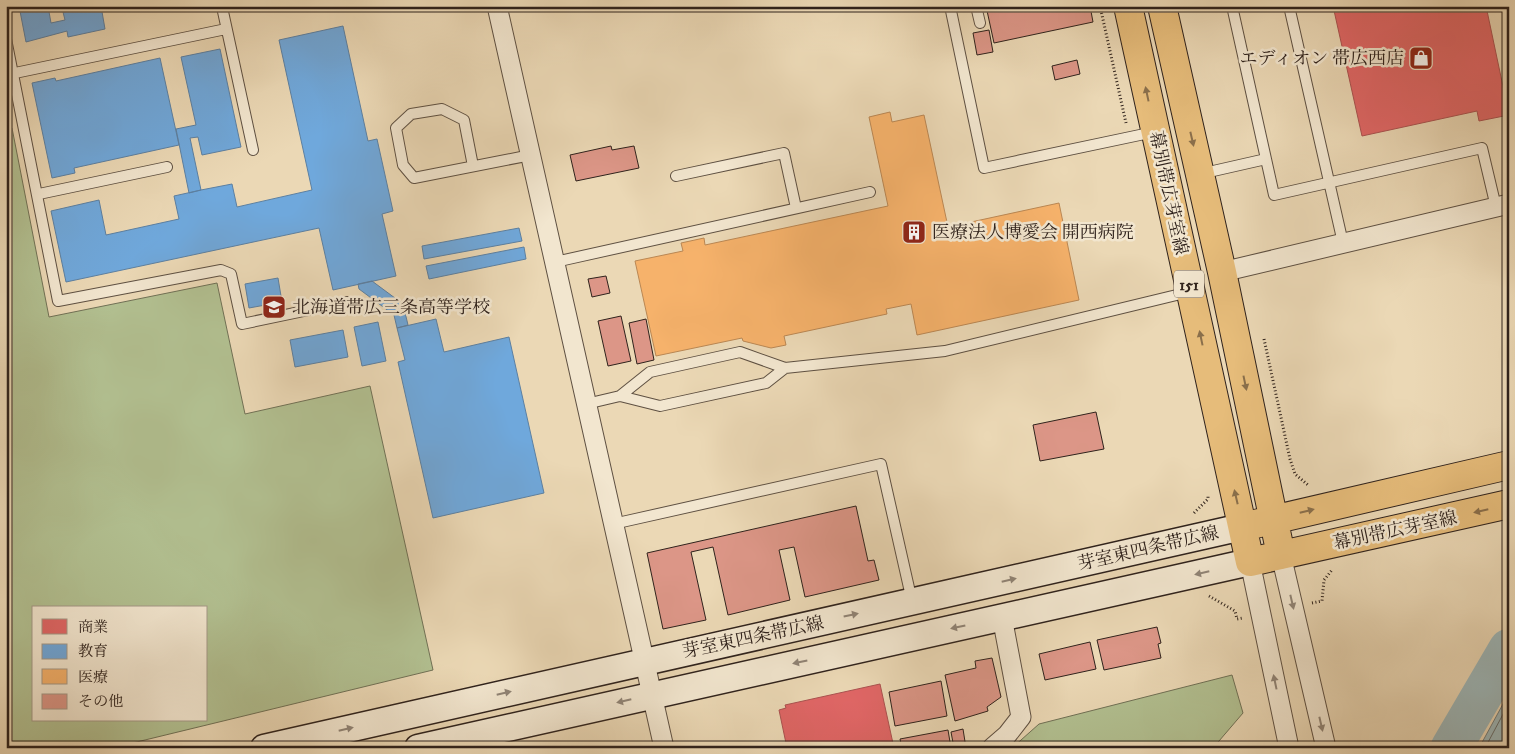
<svg xmlns="http://www.w3.org/2000/svg" width="1515" height="754" font-family="'IM FELL DW Pica','Noto Serif JP',serif">
	<style>
		.green { fill: #b2c091; stroke: #707156; fill-rule: evenodd }
		.water { fill: #9db7b9; stroke: #717b7a }
		.shops { fill: #e06666; stroke: #ab5250 }
		.schools { fill: #6fa8dc; stroke: #5c80a2 }
		.health { fill: #f6b26b; stroke: #ba8753 }
		.lines { fill: none; stroke-linecap: round; stroke-linejoin: round }
		.shore { stroke: #666c6a; stroke-width: 1 }
		.river { stroke: #9db7b9; stroke-width: 41 }
		.building { fill: #dc9687; stroke: #2f221c }
		.service-casing { stroke: #5e5042; stroke-width: 12 }
		.minor-casing { stroke: #5e5042; stroke-width: 21 }
		.secondary-casing { stroke: #2f221c; stroke-width: 29 }
		.primary-casing { stroke: #2f221c; stroke-width: 30 }
		.path { stroke: #2f221c; stroke-width: 3; stroke-dasharray: 1 2.5; stroke-linecap: butt }
		.service { stroke: #f2e6cf; stroke-width: 10 }
		.minor { stroke: #f2e6cf; stroke-width: 19 }
		.secondary { stroke: #f2e6cf; stroke-width: 26 }
		.primary { stroke: #e6bc7a; stroke-width: 28 }
		.oneway { fill: #8a6f4b }
		.oneway2 { fill: #908476 }
		.labels { text-anchor: middle; stroke-width: 5; stroke-linejoin: round; paint-order: stroke }
		.shield { fill: #f2e6cf; stroke: #6a5d52; stroke-width: 1 }
		.shield-label { font-size: 16px; font-weight: bold; fill: #2f221c }
		.poi-label { font-size: 18px; fill: #2f221c; stroke: #f2e6cf; text-anchor: start }
		.street-label { font-size: 18px; fill: #2f221c; stroke: #f2e6cf }
	</style>
	<rect width="100%" height="100%" fill="#ebd8b5"/>
	<filter id="stains"><feTurbulence type="fractalNoise" baseFrequency=".004" numOctaves="4"/><feColorMatrix values="0 0 0 0 .2 0 0 0 0 .09 0 0 0 0 .02 0 0 0 .5 -.17"/></filter>
	<radialGradient id="worn" r=".72"><stop offset=".6" stop-color="#630" stop-opacity="0"/><stop offset="1" stop-color="#630" stop-opacity=".3"/></radialGradient>
	<!-- green -->
	<path class="green" d="M6 125 12 128 49 317 217 283 245 414 370 386 433 670 112 748H6ZM34 608H206V720H34Z
		M1232 675 1243 713 1213 748H1012L1039 724Z"/>
	<!-- water -->
	<path class="water" d="M1509 693V748H1479Z"/>
	<!-- shops -->
	<path class="shops" d="M1333 6H1486L1509 115 1479 121 1477 111 1362 136Z
		M880 684 894 748H787L779 710 786 708 785 705Z"/>
	<!-- schools -->
	<path class="schools" d="M19 6H48L51 23 65 20 63 12 101 6 105 29 68 37 67 31 26 42Z
		M343 26 368 141 377 139 393 211 382 214 396 276 333 290 319 228 66 282 51 211 99 200 106 235 179 219 174 196 201 190 232 184 237 207 312 190 279 40Z
		M220 49 241 147 202 155 198 137 190 138 201 190 189 193 176 129 196 125 181 57Z
		M160 58 179 145 74 168 75 173 52 178 32 83 55 78 56 81Z
		M519 228 522 241 424 259 422 246Z
		M524 247 526 259 429 279 426 266Z
		M278 278 282 302 249 308 245 284Z
		M372 281 403 304 408 325 397 328 394 315 359 289 358 284Z
		M436 319 444 352 509 337 544 493 433 518 398 362 405 360 397 328Z
		M378 322 386 361 362 366 354 327Z
		M343 330 348 357 295 367 290 340Z"/>
	<!-- health -->
	<path class="health" d="M890 112 892 122 924 115 948 227 1059 203 1079 300 917 335 911 304 886 309 887 314 784 336 786 345 771 348 743 341 742 338 656 356 635 261 683 251 681 243 704 238 705 245 888 206 869 117Z"/>
	<g class="lines">
		<!-- shore -->
		<path class="shore" d="M1485 748 1509 703"/>
		<!-- river -->
		<path class="river" d="M1451 748 1509 649"/>
	</g>
	<!-- building -->
	<path class="building" d="M986 6H1090L1093 22 994 43Z
		M989 30 993 52 977 55 973 33Z
		M1077 60 1080 74 1055 80 1052 66Z
		M611 146 612 150 634 146 639 168 576 181 570 155Z
		M606 276 610 293 592 297 588 279Z
		M621 316 631 361 608 366 598 321Z
		M646 319 654 360 637 364 629 323Z
		M1096 412 1104 449 1040 461 1033 425Z
		M856 506 868 561 874 560 879 580 805 597 794 547 779 550 790 600 728 615 713 547 691 552 706 620 663 629 647 553Z
		M1157 627 1161 643 1158 644 1161 658 1104 670 1097 640Z
		M1090 642 1096 669 1045 680 1039 654Z
		M992 658 1001 697 987 707 988 711 955 721 945 675 976 668 975 661Z
		M941 681 947 716 895 726 889 692Z
		M963 729 966 748H954L951 732Z
		M948 730 951 748H902L900 739Z"/>
	<g class="lines">
		<!-- service casing -->
		<g class="service-casing">
			<path id="service" d="M225 6 222 7 253 150
				M950 6 984 168 1154 132
				M976 6 980 23
				M1232 6 1266 159
				M1289 6 1343 243
				M6 39 58 301 221 270 231 274 242 324 347 302
				M15 73 226 29
				M473 166 464 120 442 109 411 114 396 128 403 165 414 178 531 155
				M1200 174 1266 159 1274 195 1482 148 1496 207
				M676 176 784 153 796 208
				M39 194 167 167
				M555 262 870 192
				M620 396 660 406 766 383 785 368 945 351 1189 292
				M586 404 620 396 650 372 740 352 785 368
				M613 524 881 464 912 601"/>
		</g>
		<!-- minor casing -->
		<g class="minor-casing">
			<path id="minor" d="M497 6 664 748
				M1222 272 1509 204
				M1281 555 1326 748
				M1250 562 1289 748
				M992 748 1007 735 1021 717 1002 617"/>
		</g>
		<!-- secondary casing -->
		<g class="secondary-casing">
			<path id="secondary" d="M264 748 1242 527
				M418 748 1250 562"/>
		</g>
		<!-- primary casing -->
		<g class="primary-casing">
			<path id="primary" d="M1128 6 1250 562 1509 504
				M1162 6 1222 272 1281 555
				M1255 524 1509 465"/>
		</g>
		<!-- path -->
		<path class="path" d="M1100 6 1126 123
			M1264 339 1290 459 1295 474 1308 485
			M1194 513 1208 499V495
			M1209 596 1235 611 1237 619 1243 618
			M1312 603 1322 601 1324 580 1332 570"/>
		<!-- service -->
		<use href="#service" class="service"/>
		<!-- minor -->
		<use href="#minor" class="minor"/>
		<!-- secondary -->
		<use href="#secondary" class="secondary"/>
		<!-- primary -->
		<use href="#primary" class="primary"/>
	</g>
	<!-- one-way arrows -->
	<defs><path id="oneway-solid" d="M-6-.8H1V-3.2L6.5 0L1 3.2V.8H-6Z" transform="scale(1.25)"/></defs>
	<g class="oneway">
		<use href="#oneway-solid" transform="translate(1147 94) rotate(-102)"/>
		<use href="#oneway-solid" transform="translate(1192 139) rotate(77)"/>
		<use href="#oneway-solid" transform="translate(1201 338) rotate(-102)"/>
		<use href="#oneway-solid" transform="translate(1245 383) rotate(78)"/>
		<use href="#oneway-solid" transform="translate(1236 497) rotate(-103)"/>
		<use href="#oneway-solid" transform="translate(1307 511) rotate(-14)"/>
		<use href="#oneway-solid" transform="translate(1481 511) rotate(167)"/>
	</g>
	<g class="oneway2">
		<use href="#oneway-solid" transform="translate(1202 573) rotate(167)"/>
		<use href="#oneway-solid" transform="translate(1009 580) rotate(-13)"/>
		<use href="#oneway-solid" transform="translate(1292 602) rotate(77)"/>
		<use href="#oneway-solid" transform="translate(851 615) rotate(-12)"/>
		<use href="#oneway-solid" transform="translate(958 627) rotate(168)"/>
		<use href="#oneway-solid" transform="translate(800 662) rotate(168)"/>
		<use href="#oneway-solid" transform="translate(1275 682) rotate(-102)"/>
		<use href="#oneway-solid" transform="translate(504 693) rotate(-13)"/>
		<use href="#oneway-solid" transform="translate(624 701) rotate(167)"/>
		<use href="#oneway-solid" transform="translate(1321 724) rotate(77)"/>
		<use href="#oneway-solid" transform="translate(346 729) rotate(-13)"/>
	</g>
	<!-- icons -->
	<defs>
		<g id="shop-square" transform="scale(1.25)"><rect x="-9" y="-9" width="18" height="18" rx="4" fill="#8f2418" stroke="#f2e6cf"/><path d="M-5-2.5h2.3a2.7 3.5 0 0 1 5.4 0H5L5.5 6h-11ZM-1.5-2.5h3a1.5 2.3 0 0 0-3 0Z" fill="#fff"/></g>
		<g id="building-square" transform="scale(1.25)"><rect x="-9" y="-9" width="18" height="18" rx="4" fill="#8f2418" stroke="#f2e6cf"/><path d="M-4-6H4V6H1V3H-1V6H-4ZM-2.5-4.3h1.7v1.8h-1.7ZM.8-4.3h1.7v1.8H.8ZM-2.5-1h1.7V.8h-1.7ZM.8-1h1.7V.8H.8Z" fill="#fff"/></g>
		<g id="school-square" transform="scale(1.25)"><rect x="-9" y="-9" width="18" height="18" rx="4" fill="#8f2418" stroke="#f2e6cf"/><path d="M0-5L7-2L0 1L-7-2ZM-4 1L0 2.5L4 1V4Q0 6-4 4Z" fill="#fff"/></g>
	</defs>
	<g fill-rule="evenodd">
		<use href="#shop-square" x="1421" y="58"/>
		<use href="#building-square" x="914" y="232"/>
		<use href="#school-square" x="274" y="307"/>
	</g>
	<g class="labels">
		<!-- shield labels -->
		<rect class="shield" x="1174" y="270.5" width="30" height="27" rx="4"/>
		<g class="shield-label">
			<text x="1189" y="290">151</text>
		</g>
		<!-- poi labels -->
		<g class="poi-label">
			<text x="1404" y="64" text-anchor="end">エディオン 帯広西店</text>
			<text x="932" y="238">医療法人博愛会 開西病院</text>
			<text x="292" y="313">北海道帯広三条高等学校</text>
		</g>
		<!-- street labels -->
		<g class="street-label">
			<text transform="translate(1169 193) rotate(78)" y="6">幕別帯広芽室線</text>
			<text transform="translate(1395 530) rotate(-12)" y="6">幕別帯広芽室線</text>
			<text transform="translate(1148 548) rotate(-13)" y="6">芽室東四条帯広線</text>
			<text transform="translate(753 637) rotate(-12)" y="6">芽室東四条帯広線</text>
		</g>
	</g>
	<!-- margin -->
	<rect width="1515" height="754" fill="none" stroke="#ebd8b5" stroke-width="25"/>
	<rect x="8" y="8" width="1500" height="739" fill="none" stroke="#2f221c" stroke-width="2.5"/>
	<rect x="12" y="12" width="1490" height="729" fill="none" stroke="#2f221c"/>
	<!-- legend -->
	<rect x="32" y="606" width="175" height="115" fill="#f2e6cf" stroke="#a49887"/>
	<rect x="42" y="619" width="25" height="15" fill="#e06666" stroke="#a49887"/>
	<text x="78" y="632" font-size="15" fill="#2f221c">商業</text>
	<rect x="42" y="644" width="25" height="15" fill="#6fa8dc" stroke="#a49887"/>
	<text x="78" y="656" font-size="15" fill="#2f221c">教育</text>
	<rect x="42" y="669" width="25" height="15" fill="#f6b26b" stroke="#a49887"/>
	<text x="78" y="682" font-size="15" fill="#2f221c">医療</text>
	<rect x="42" y="694" width="25" height="15" fill="#dc9687" stroke="#a49887"/>
	<text x="78" y="706" font-size="15" fill="#2f221c">その他</text>
	<rect width="100%" height="100%" filter="url(#stains)"/>
	<rect width="100%" height="100%" fill="url(#worn)"/>
</svg>
